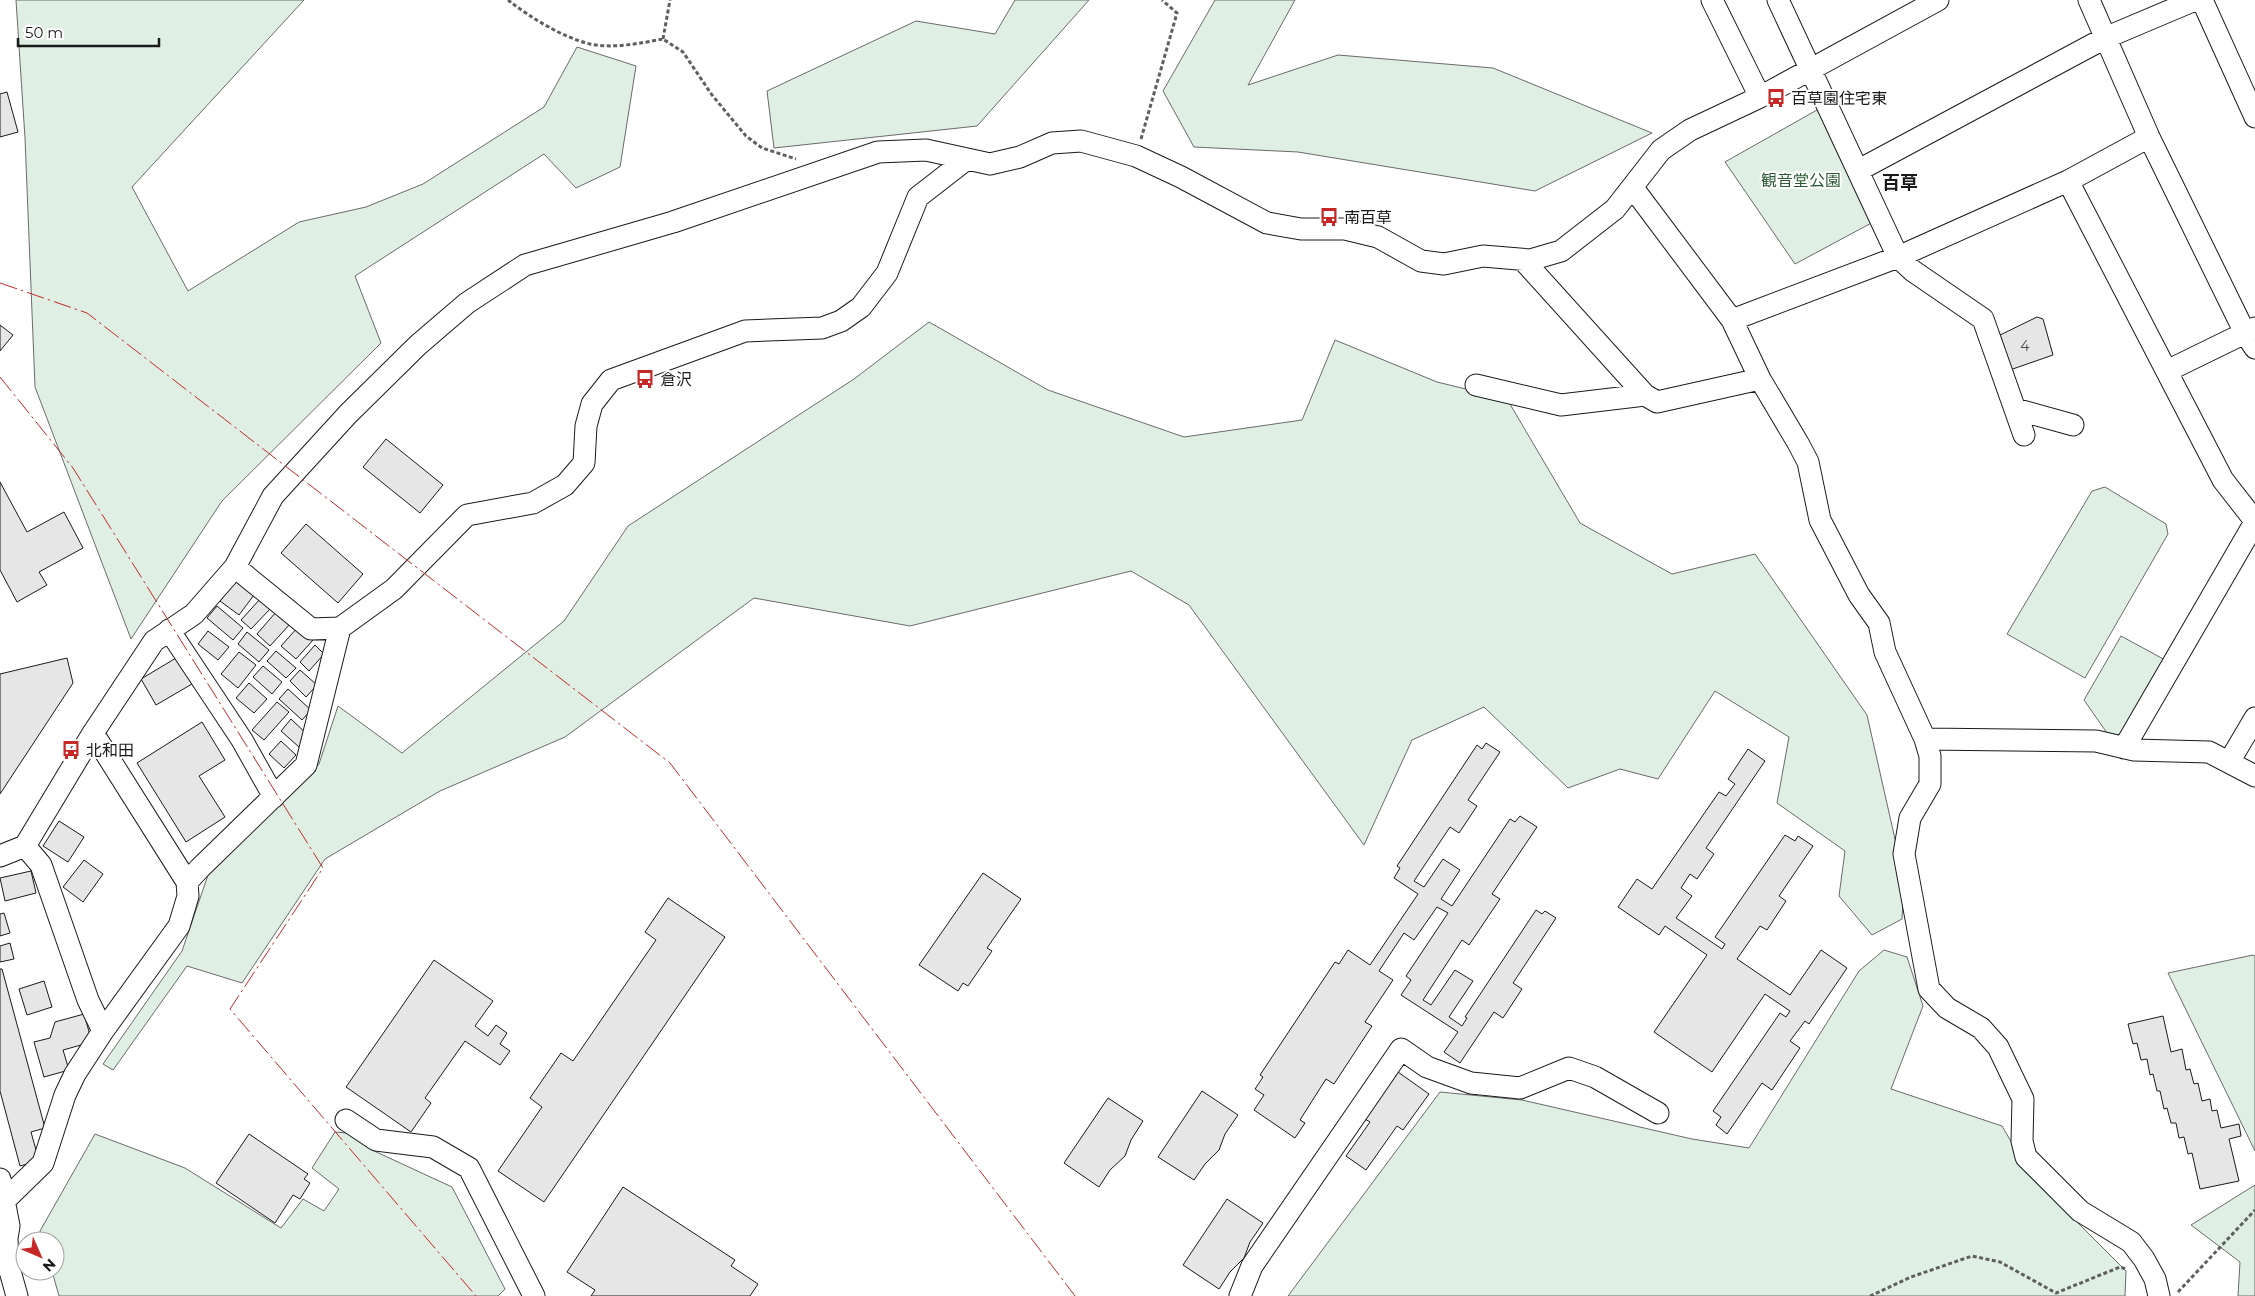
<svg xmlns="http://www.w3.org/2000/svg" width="2255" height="1296" font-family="Montserrat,'Noto Sans JP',sans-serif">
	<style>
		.green { fill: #e0efe3; stroke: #6a6a6a }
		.building { fill: #e6e6e6; stroke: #1a1a1a }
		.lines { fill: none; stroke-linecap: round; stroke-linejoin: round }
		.minor-casing { stroke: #1a1a1a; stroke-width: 23 }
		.path { stroke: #5f5f5f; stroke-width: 3; stroke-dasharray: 4 2.5; stroke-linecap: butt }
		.minor { stroke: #fff; stroke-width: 21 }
		.power { stroke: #c62828; stroke-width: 1; stroke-dasharray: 18 4 2.5 4; stroke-linecap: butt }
		.labels { text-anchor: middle; stroke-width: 4; stroke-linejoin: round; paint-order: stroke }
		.number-label { font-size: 14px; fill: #4d4d4d }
		.poi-label { font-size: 16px; fill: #1a1a1a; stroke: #fff; text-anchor: start }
		.park-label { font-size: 16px; fill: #2b5a34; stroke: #fff }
		.neighbourhood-label { font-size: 18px; font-weight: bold; fill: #1a1a1a; stroke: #fff }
	</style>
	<rect width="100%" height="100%" fill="#fff"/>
	<!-- green -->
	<path class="green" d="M16 0H304L132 187 188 291 299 222 366 207 423 184 544 107 577 47 636 66 620 167 576 188 544 154 355 276 381 343 222 501 131 639 35 387 25 138Z
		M1015 0H1089L977 126 774 148 767 91 916 21 995 34Z
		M1215 0H1295L1248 85 1338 55 1493 68 1652 133 1535 191 1298 152 1194 147 1163 91Z
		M1824 106 1877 220 1795 264 1725 162Z
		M929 322 1048 390 1184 437 1302 420 1335 340 1437 382 1507 399 1580 523 1672 574 1755 554 1867 715 1904 879 1902 919 1872 935 1839 896 1845 851 1777 803 1789 737 1715 691 1658 779 1620 769 1568 788 1484 707 1412 740 1364 845 1189 605 1131 571 910 626 754 598 565 737 440 791 325 859 242 983 187 966 113 1070 103 1064 182 951 208 875 319 764 338 706 402 753 564 621 628 526 854 379Z
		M2105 487 2166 524 2168 534 2085 678 2007 634 2092 491Z
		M2121 636 2167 661 2127 731 2119 735 2107 733 2084 700Z
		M1884 950 1907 957 1923 1006 1891 1089 2002 1126 2031 1176 2126 1271 2125 1296H1288L1440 1092 1522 1100 1692 1139 1749 1148 1859 971Z
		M2253 955 2255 956V1151L2168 973Z
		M335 1132 347 1133 372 1150 452 1187 505 1289 498 1296H59L52 1271H55V1241H43L40 1231 95 1134 185 1168 281 1228 303 1199 324 1211 339 1189 312 1168Z
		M2255 1185V1296H2238L2240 1262 2191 1225Z"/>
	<!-- building -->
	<path class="building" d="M7 92 18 132 0 137V94Z
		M2037 317 2043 319 2053 355 2007 371 1996 337Z
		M0 325 13 335 0 351Z
		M386 439 443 485 420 513 363 467Z
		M0 482 27 532 64 512 83 548 39 572 47 585 17 602 0 570Z
		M306 524 363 574 338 603 281 553Z
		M235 581 254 595 239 615 220 601Z
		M261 598 271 608 251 629 241 620Z
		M217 606 243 628 233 640 207 618Z
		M276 612 290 624 270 646 257 634Z
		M298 627 313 640 296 659 281 646Z
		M208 631 229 647 218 660 198 644Z
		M247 632 269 650 259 662 238 644Z
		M315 645 324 654 309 671 300 662Z
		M276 651 296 668 286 678 267 661Z
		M239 652 256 665 238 688 221 674Z
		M67 658 73 683 0 794V674Z
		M176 658 192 684 156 705 141 679Z
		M263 666 282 682 272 694 253 677Z
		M300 670 317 685 306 697 290 681Z
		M249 683 267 699 254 713 236 698Z
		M288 689 311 710 302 720 279 699Z
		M277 702 289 712 264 740 252 730Z
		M291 719 309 736 299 747 281 731Z
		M202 722 225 760 199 776 225 817 186 842 137 763Z
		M281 741 296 755 284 768 269 754Z
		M1486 743 1500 752 1468 800 1477 806 1459 833 1450 827 1414 881 1424 887 1443 859 1460 870 1441 899 1452 906 1510 819 1515 822 1520 816 1537 827 1492 894 1500 899 1469 945 1462 940 1423 1000 1431 1005 1455 970 1473 981 1449 1017 1462 1026 1467 1018 1465 1017 1536 910 1542 914 1545 911 1556 918 1513 983 1522 989 1503 1018 1494 1012 1460 1063 1444 1052 1458 1032 1401 995 1411 980 1406 976 1448 913 1437 907 1414 940 1404 933 1379 971 1393 980 1365 1022 1372 1026 1334 1084 1326 1079 1300 1120 1305 1123 1295 1138 1254 1110 1264 1095 1255 1089 1263 1077 1260 1075 1335 962 1339 964 1348 950 1370 965 1418 894 1394 878 1400 868 1397 866 1477 745 1482 749Z
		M1748 749 1765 761 1706 848 1714 854 1697 879 1690 874 1681 888 1692 896 1676 918 1722 949 1725 944 1715 937 1785 835 1795 841 1798 836 1813 846 1779 896 1786 901 1767 930 1760 926 1737 959 1790 995 1821 950 1847 968 1809 1024 1805 1021 1790 1041 1800 1048 1772 1090 1762 1083 1727 1134 1716 1125 1721 1117 1713 1111 1780 1013 1786 1017 1790 1011 1765 994 1712 1072 1654 1032 1707 955 1665 926 1659 935 1618 907 1637 879 1652 889 1719 792 1726 796 1735 784 1728 779Z
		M59 821 84 837 68 862 43 846Z
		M84 860 103 874 83 902 63 887Z
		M31 871 36 893 5 901 0 878Z
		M983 873 1021 899 987 948 992 951 968 986 963 983 958 991 919 965Z
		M668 898 725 937 544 1202 498 1171 542 1107 530 1098 561 1053 573 1061 656 940 645 932Z
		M4 913 10 933 0 936V914Z
		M10 943 14 959 0 962V946Z
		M434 960 493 1001 475 1026 488 1036 496 1025 507 1033 500 1044 510 1051 500 1065 465 1041 425 1098 431 1103 411 1132 346 1087Z
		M0 969H2L45 1128 31 1132 39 1161 20 1166 0 1091Z
		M44 981 52 1007 27 1015 19 989Z
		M84 1014 92 1042 63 1050 69 1070 44 1077 34 1042 50 1038 55 1022Z
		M2163 1016 2171 1052 2182 1049 2186 1070 2190 1069 2194 1084 2198 1083 2202 1101 2210 1099 2212 1111 2217 1110 2221 1128 2239 1124 2241 1136 2229 1139 2239 1181 2200 1189 2192 1153 2188 1154 2184 1137 2179 1138 2176 1123H2171L2167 1108 2164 1109 2160 1091H2157L2153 1074 2150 1075 2147 1059 2141 1060 2137 1043 2133 1044 2128 1024Z
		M1398 1072 1429 1094 1403 1130 1397 1126 1366 1170 1346 1156 1370 1122 1365 1119Z
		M1202 1091 1238 1115 1225 1134 1219 1150 1205 1164 1194 1180 1158 1157Z
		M1108 1098 1143 1121 1131 1140 1125 1156 1110 1170 1099 1187 1064 1163Z
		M249 1134 308 1174 304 1179 310 1183 300 1199 293 1195 275 1223 216 1183Z
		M623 1187 735 1260 731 1266 758 1284 750 1296H591L595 1290 567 1272Z
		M1227 1199 1263 1223 1250 1242 1244 1258 1230 1272 1219 1289 1183 1265Z"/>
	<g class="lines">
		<!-- minor casing -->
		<g class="minor-casing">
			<path id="minor" d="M1712 0 1760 97
				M1778 0 1898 257 1913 271 1983 319 2024 435
				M2089 0 2149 137 2245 333 2255 348
				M2202 0 2255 117
				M1859 170 2105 38 2195 0
				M2068 181 2223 480 2255 521
				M1633 188 1732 320 1760 379 1798 443 1808 462 1820 520 1859 595 1879 623 1885 652 1925 739 1930 756V784L1910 818 1904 854 1929 989 1947 1008 1981 1028 1998 1047 2023 1099 2022 1141 2026 1157 2080 1211 2131 1242 2144 1259 2155 1279 2159 1296
				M1523 260 1645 395 1657 402 1760 379
				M1732 320 1898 257 2068 181 2149 137
				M2167 371 2255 328
				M1476 385 1561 405 1645 395
				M2015 409 2073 425
				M235 567 311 629 340 628 394 589 467 515 533 503 565 485 584 463 586 426 592 404 611 380 745 331 822 328 841 321 861 307 887 273 918 197 967 159
				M169 630 242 740 274 797
				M93 733 187 882
				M1925 739 2096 741 2134 750 2209 752 2255 776
				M2124 748 2255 522
				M2229 762 2255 718
				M25 846 41 865 88 1000 103 1031
				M0 856 25 846 93 733 154 641 194 614 235 567 273 496 348 414 418 345 467 303 525 265 673 222 878 152 926 150 990 164 1020 157 1052 143 1081 141 1136 156 1181 177 1267 223 1301 229H1345L1378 237 1421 261 1444 264 1483 256 1530 260 1561 251 1615 209 1661 150 1690 130 1760 97 1938 0
				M346 1120 376 1140 433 1147 469 1168 534 1296
				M0 1179 9 1226 7 1238 8 1264 17 1296
				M0 1205 43 1163 65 1095 75 1074 103 1031 179 926 188 896 187 882 200 868 306 765 340 628
				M1240 1296 1252 1266 1401 1049 1427 1067 1471 1083 1520 1088 1569 1068 1595 1077 1658 1113"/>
		</g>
		<!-- path -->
		<path class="path" d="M508 0C531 18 562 37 590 44 613 49 641 43 663 39L683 52 712 95 746 136 762 148 796 159
			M663 39 670 0
			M1141 139 1177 13 1162 0
			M2178 1292 2255 1210
			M1870 1296 1911 1277 1972 1256 2000 1262 2056 1293 2120 1267 2126 1269"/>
		<!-- minor -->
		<use href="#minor" class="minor"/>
		<!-- power -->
		<path class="power" d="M0 283 87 313 670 763 1075 1296
			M0 377 73 468 323 868 230 1009 476 1296"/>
	</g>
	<!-- icons -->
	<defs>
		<g id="bus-bare" transform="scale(1.5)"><path d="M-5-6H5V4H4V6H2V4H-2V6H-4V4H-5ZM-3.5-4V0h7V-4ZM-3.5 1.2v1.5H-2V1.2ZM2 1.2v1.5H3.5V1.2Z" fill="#c62828" stroke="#fff" stroke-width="2.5" paint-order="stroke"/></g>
	</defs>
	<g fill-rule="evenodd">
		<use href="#bus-bare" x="1776" y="98"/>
		<use href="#bus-bare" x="1329" y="217"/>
		<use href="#bus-bare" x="645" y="379"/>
		<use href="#bus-bare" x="71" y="750"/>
	</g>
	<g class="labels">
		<!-- number labels -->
		<g class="number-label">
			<text x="2025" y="351">4</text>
		</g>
		<!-- poi labels -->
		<g class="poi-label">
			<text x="1791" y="104">百草園住宅東</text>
			<text x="1344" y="223">南百草</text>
			<text x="660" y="385">倉沢</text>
			<text x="86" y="756">北和田</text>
		</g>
		<!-- park labels -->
		<g class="park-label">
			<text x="1801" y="186">観音堂公園</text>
		</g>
		<!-- neighbourhood labels -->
		<g class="neighbourhood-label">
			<text x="1900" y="189">百草</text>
		</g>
	</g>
	<!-- north arrow -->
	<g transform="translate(40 1256) rotate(135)"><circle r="24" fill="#ffffff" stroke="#a3a3a3"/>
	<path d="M0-4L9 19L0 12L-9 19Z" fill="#c62828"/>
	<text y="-8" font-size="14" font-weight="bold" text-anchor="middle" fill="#1a1a1a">N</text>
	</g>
	<!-- scale -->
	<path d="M18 38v8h141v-8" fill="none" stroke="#1a1a1a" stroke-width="2.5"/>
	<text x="25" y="38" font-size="15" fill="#1a1a1a" stroke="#ffffff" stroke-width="4" paint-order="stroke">50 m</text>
</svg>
